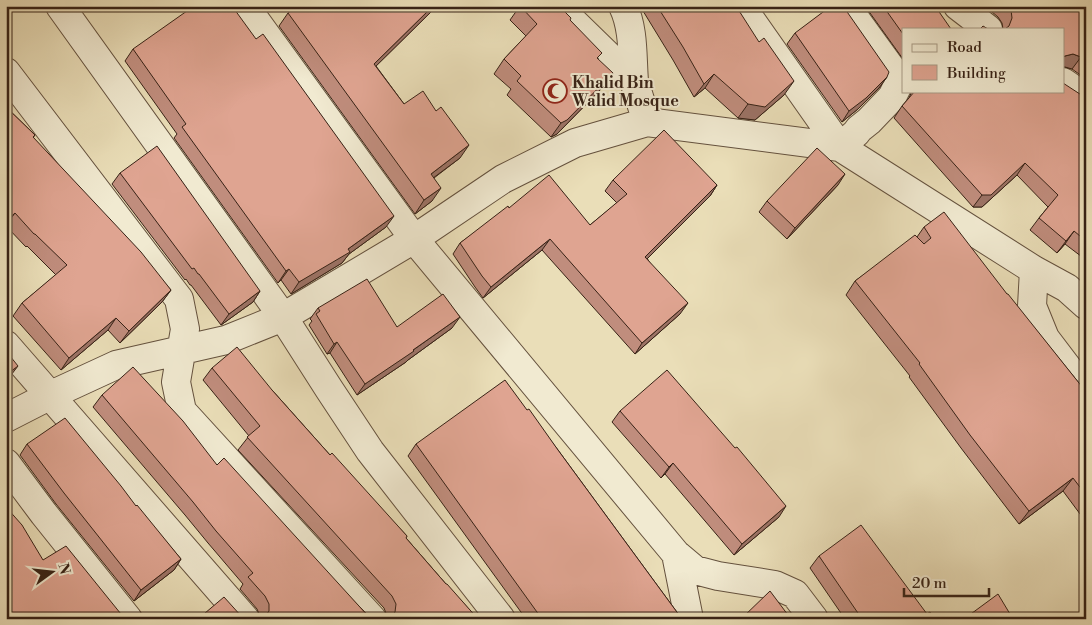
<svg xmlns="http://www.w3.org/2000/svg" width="1092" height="625" font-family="'Libre Bodoni',serif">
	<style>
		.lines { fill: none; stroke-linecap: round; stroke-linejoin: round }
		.minor-casing { stroke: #64513e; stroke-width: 30 }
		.minor { stroke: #f1ead1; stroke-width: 28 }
		.wall { fill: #c08d7d; stroke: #372216 }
		.shaded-wall { fill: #9c7366; stroke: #372216 }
		.building { fill: #dfa491; stroke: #372216 }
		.labels { text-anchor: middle; stroke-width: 4; stroke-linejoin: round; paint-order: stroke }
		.poi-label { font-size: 16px; font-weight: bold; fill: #372216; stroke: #f1ead1; text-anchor: start }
	</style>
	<rect width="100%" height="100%" fill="#eadeb8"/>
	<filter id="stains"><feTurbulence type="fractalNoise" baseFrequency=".004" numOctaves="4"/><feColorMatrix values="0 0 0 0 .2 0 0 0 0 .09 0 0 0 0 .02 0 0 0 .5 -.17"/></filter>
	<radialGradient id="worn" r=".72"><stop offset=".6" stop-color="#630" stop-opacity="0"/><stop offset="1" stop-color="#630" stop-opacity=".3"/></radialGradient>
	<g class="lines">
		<!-- minor casing -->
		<g class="minor-casing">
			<path id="minor" d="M60 6 283 317 329 389 370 451 501 619
				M245 6 414 239 676 554 695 570 718 576 775 585 795 594 814 619
				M557 6 634 81 647 122
				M623 6C634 29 632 56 634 81
				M741 6 840 147 1034 270 1067 288 1086 305
				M958 6 988 29
				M6 72 179 299 185 329 176 382 182 411 372 619
				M1063 82 1086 98
				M1034 270 1032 306 1045 338 1086 392
				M6 345 245 619
				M6 418 51 395 116 365 226 340 283 317 414 239 503 179 575 143 647 122 840 147 856 133 859 129 869 121 892 97 899 83 893 71 846 6
				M6 463 44 514 128 619
				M676 554 689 619"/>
		</g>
		<!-- minor -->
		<use href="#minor" class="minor"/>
	</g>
	<!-- wall -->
	<path class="wall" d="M341 6H437L376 66 404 104 460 158 434 178 432 201 415 214 279 26 288 13 336 11Z
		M520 6 570 20 598 58 603 87 557 134 551 137 507 95 511 89 494 74 504 59 526 36 510 20Z
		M640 6H736L784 95 755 120 738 118 705 88 694 97 673 60Z
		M865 6H935L903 29V59Z
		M985 6H1083L1086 8V79L1072 69 1065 67 1063 29H1003L1002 23 998 17Z
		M795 33 887 77 879 88 858 109 842 122 787 44Z
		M133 49 386 227 349 254 342 263 291 294 281 280 278 283 174 138 177 134 125 61Z
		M912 91H1063L1086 98V260L1065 244 1057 253 1030 230 1039 218 1048 207 1017 175 982 207H973L894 118 902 106 909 98Z
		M6 107 35 135 33 138 171 290 162 302 120 343 108 330 61 370 13 316 22 303 56 275 27 246 26 247 6 226Z
		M120 173 260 291 253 302 221 325 191 285H190L186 279 185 280 112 184Z
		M613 180 717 185 710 196 647 258 680 314 635 354 542 250 483 298 475 287 453 254 460 243 509 208 590 225 617 203 605 191Z
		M838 185 787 239 759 212 767 201Z
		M924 227 1007 294 1083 388 1086 390V522L1063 491 1019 524 961 448 909 377 910 376 846 295 855 281 917 237Z
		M318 308 397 327 452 328 408 360 406 362 357 395 330 353 327 354 309 325 312 321 310 319Z
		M212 368 272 390 330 455 407 536 406 538 446 584 478 619H387V616L384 608 238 450 249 436 203 380Z
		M102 395 217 465 372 619H260V616L257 609 240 589 243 584 208 543 185 515 93 407Z
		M527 410 558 450 682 619H526L408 456 416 444Z
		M620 411 779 517 734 555 665 474 661 478 612 422Z
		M27 444 136 506 181 559 174 570 134 601 56 504 20 455Z
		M819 556 927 614 935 619H845L810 568Z"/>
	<!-- shaded-wall -->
	<path class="shaded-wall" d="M433 6H437L365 77 374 64Z
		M1073 54 1081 57 1072 69 1065 67H1063V57L1065 56Z
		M613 73 603 87 557 134 551 137 561 123Z
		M714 74 705 88 694 97 704 84Z
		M887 77 879 88 858 109 842 122 849 111Z
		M794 81 784 95 755 120 738 118 748 104Z
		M469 145 460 158 421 187 431 174Z
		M1025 163 1017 175 982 207H973L982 195Z
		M845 174 838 185 787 239 795 228Z
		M717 185 710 196 638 268 645 257Z
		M441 188 432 201 415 214 424 200Z
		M15 213 6 225V221Z
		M394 216 386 227 349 254 342 263 291 294 299 282 348 249Z
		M1074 231 1065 244 1057 253 1066 241Z
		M550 239 542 250 483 298 491 287Z
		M289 269 281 280 278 283 286 271Z
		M171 290 162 302 120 343 129 331Z
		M260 291 253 302 221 325 229 314Z
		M688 303 680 314 635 354 642 343Z
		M460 317 452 328 408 360 406 362 357 395 365 384Z
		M116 318 108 330 61 370 69 358Z
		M337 342 330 353 327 354 334 344Z
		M18 366 8 379 6 381V375Z
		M673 463 665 474 661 478 669 467Z
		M1073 478 1063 491 1019 524 1029 511Z
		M786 506 779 517 734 555 742 544Z
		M181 559 174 570 134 601 141 590Z"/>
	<!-- building -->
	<path class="building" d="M194 6H232L256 39 263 34 394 216 348 249 350 252 299 282 289 269 286 271 182 127 186 124 133 49Z
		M297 6H332L336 11 341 6H433L374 64 404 104 423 91 436 111 441 107 469 145 431 174 441 188 424 200 288 13Z
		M520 6H559L571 18 570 20 602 53 597 58 613 73 567 120 561 123 517 81 521 76 504 59 537 24Z
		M657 6H736L759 42 764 38 794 81 765 107 748 104 714 74 704 84 683 47Z
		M831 6H843L889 72 887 77 866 98 849 111 795 33Z
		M883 6H935L951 29H903V34Z
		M1008 6H1083L1086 8V60L1081 57 1073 54 1065 56 1063 57V29H1005L1009 26 1012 18 1011 10Z
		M983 26 988 29H980Z
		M6 75 11 81 6 86Z
		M1063 83 1086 98V241L1074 231 1066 241 1039 218 1058 195 1025 163 991 195H982L902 106 915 91H1063Z
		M6 107 35 135 33 137 141 252 171 290 129 331 116 318 69 358 22 303 67 265 35 234H34L15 213 6 221Z
		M664 130 717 185 645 257 688 303 642 343 550 239 491 287 482 276 460 243 508 206 509 208 549 175 590 225 627 194 613 180Z
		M157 146 260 291 229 314 199 274H198L194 268 192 269 120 173Z
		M817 148 845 174 795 228 767 201Z
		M944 212 1007 294H1008L1083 388 1086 390V495L1073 478 1029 511 970 435 919 364 920 363 855 281 915 235 924 244 931 238 924 227Z
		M367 279 397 327 443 294 460 317 413 350 414 351 365 384 337 342 334 344 316 314 320 311 318 308Z
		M237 347 272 390 330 455 332 453 407 536 406 538 446 584H447L478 619H390L395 612 396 604 392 596 247 437 260 426 212 368Z
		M6 351 18 366 6 375Z
		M133 367 183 421 217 465 224 458 369 617 372 619H263L264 618 269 611V604L265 596 248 577 253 573 216 531 193 502 102 395Z
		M667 370 735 448 737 447 786 506 742 544 673 463 669 467 620 411Z
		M505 380 527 410 529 409 558 450 682 619H542L416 444Z
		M65 418 121 486 136 506 137 505 181 559 141 590 64 493 27 444Z
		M6 507 22 525 43 560 66 546 125 619H6Z
		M861 525 927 614 930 612 935 619H862L819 556Z
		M770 591 791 619H741Z
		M998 594 1013 619H964Z
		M224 597 242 617 245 619H198Z"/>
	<!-- icons -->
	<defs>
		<g id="mosque-ring" transform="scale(1.25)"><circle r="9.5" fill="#f1ead1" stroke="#8f2418" stroke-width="1.5"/><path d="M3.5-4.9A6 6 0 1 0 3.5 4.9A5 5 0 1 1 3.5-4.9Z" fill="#8f2418"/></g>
	</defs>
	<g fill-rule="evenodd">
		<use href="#mosque-ring" x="555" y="91"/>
	</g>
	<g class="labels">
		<!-- poi labels -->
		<g class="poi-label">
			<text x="572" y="88">Khalid Bin<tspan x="572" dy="18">Walid Mosque</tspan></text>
		</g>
	</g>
	<!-- margin -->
	<rect width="1092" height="625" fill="none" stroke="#eadeb8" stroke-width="25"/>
	<rect x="8" y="8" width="1077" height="610" fill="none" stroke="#372216" stroke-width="2.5"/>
	<rect x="12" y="12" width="1067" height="600" fill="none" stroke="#372216"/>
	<!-- legend -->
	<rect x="902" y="28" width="162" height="65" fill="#f1ead1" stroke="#a79a86"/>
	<rect x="912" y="44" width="25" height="8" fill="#f1ead1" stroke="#a79a86"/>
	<text x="947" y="52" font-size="15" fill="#372216">Road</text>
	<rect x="912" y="65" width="25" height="15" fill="#dfa491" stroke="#a79a86"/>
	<text x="947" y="78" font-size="15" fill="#372216">Building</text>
	<!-- north arrow -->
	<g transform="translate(52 572) rotate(75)" stroke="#f1ead1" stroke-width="4" paint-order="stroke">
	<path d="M0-4L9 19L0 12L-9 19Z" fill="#372216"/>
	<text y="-8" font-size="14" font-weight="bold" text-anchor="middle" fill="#372216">N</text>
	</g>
	<!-- scale -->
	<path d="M904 588v8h85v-8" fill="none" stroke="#372216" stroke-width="2.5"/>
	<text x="912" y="588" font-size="15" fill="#372216" stroke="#f1ead1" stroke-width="4" paint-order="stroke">20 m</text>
	<rect width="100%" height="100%" filter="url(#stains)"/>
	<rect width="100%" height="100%" fill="url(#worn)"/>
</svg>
